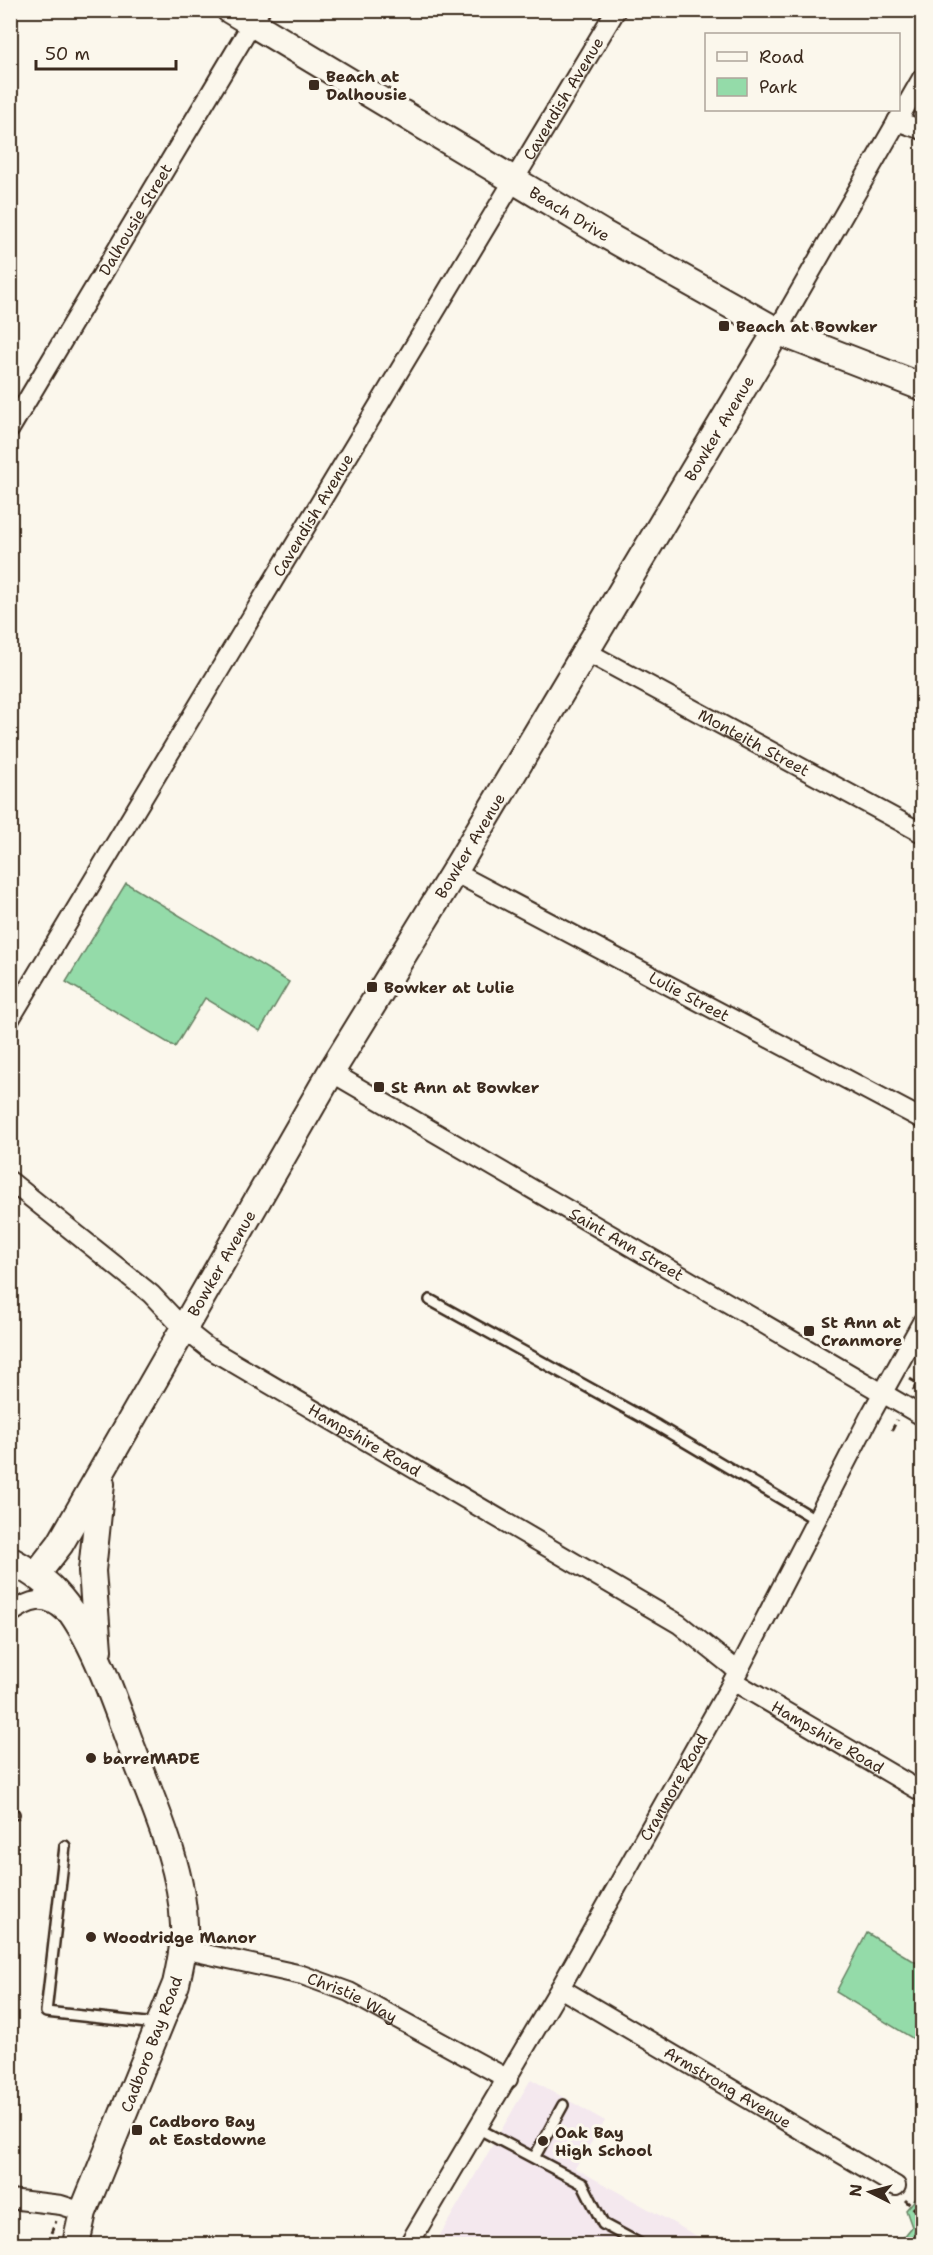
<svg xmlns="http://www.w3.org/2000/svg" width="933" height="2255" font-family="'Shantell Sans',sans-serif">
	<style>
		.built { fill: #f4e8ee }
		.green { fill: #94dba9; stroke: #688264; stroke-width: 1.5 }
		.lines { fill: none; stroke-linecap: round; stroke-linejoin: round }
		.lane-casing { stroke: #3b2a1e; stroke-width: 14 }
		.street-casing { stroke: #3b2a1e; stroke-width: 22 }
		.secondary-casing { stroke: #3b2a1e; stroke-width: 30 }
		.path { stroke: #3b2a1e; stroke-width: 3; stroke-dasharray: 6 4.5; stroke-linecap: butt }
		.lane { stroke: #fbf7ec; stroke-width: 9 }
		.street { stroke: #fbf7ec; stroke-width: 18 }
		.secondary { stroke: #fbf7ec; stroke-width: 26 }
		.poi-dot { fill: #3b2a1e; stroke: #fbf7ec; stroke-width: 2 }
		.labels { text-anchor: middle; stroke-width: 6; stroke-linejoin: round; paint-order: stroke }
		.poi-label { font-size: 16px; font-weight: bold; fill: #3b2a1e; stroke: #fbf7ec; text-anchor: start }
		.street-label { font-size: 16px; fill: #3b2a1e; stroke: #fbf7ec }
	</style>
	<rect width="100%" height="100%" fill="#fbf7ec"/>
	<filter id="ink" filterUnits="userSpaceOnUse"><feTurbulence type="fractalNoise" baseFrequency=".0167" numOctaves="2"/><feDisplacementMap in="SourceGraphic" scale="12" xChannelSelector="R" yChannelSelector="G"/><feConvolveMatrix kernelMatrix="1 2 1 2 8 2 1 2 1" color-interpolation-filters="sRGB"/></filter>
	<g filter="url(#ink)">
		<!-- built -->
		<path class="built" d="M531 2079 605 2121 575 2168 711 2244H435Z"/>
		<!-- green -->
		<path class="green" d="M126 883 289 982 260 1031 205 998 175 1047 66 982Z
			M867 1933 922 1966V2044L836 1992Z
			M922 2176V2244H898L912 2227 906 2210 919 2195Z"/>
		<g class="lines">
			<!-- lane casing -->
			<g class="lane-casing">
				<path id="lane" d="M430 1300 658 1426 817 1520
					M10 1813 14 1814
					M65 1846 46 2012 156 2024
					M479 2129 583 2184 603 2224 640 2244
					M534 2158 563 2105"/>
			</g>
			<!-- street casing -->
			<g class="street-casing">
				<g id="street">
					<path d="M897 121 922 130"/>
					<path d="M777 331 922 78"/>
					<path id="s1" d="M10 429 260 10"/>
					<path id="s2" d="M585 651 922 833"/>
					<path id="s3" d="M454 872 922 1119"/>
					<path id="s4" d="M10 1019 616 10"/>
					<path id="s5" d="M331 1072 922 1416"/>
					<path id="s6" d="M10 1181 151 1294 184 1329 208 1348 679 1624 738 1671"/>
					<path d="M10 1614C29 1600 45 1594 64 1612"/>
					<path id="s7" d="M733 1681 922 1792"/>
					<path id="s8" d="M183 1949 302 1975 349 1992 508 2079"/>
					<path id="s9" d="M560 1988 896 2186"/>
					<path d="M10 2199 61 2205 83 2212"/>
					<path id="s10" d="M409 2244 560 1988 733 1681 871 1414 922 1322"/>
				</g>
			</g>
			<!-- secondary casing -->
			<g class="secondary-casing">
				<g id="secondary">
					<path id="s11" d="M230 10 602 233 777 331 922 387"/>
					<path d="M10 1560C26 1569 42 1578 55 1592 94 1634 113 1699 133 1751 154 1806 182 1866 184 1925 185 1945 180 1965 176 1984L83 2212 76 2244"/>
					<path id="s12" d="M36 1575 60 1544 331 1072 454 872 777 331"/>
					<path d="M98 1650 92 1571 101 1484"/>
				</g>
			</g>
			<!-- path -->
			<path class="path" d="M910 1379 917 1383 913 1391
				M892 1430 897 1420
				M905 2200 922 2216
				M51 2233 56 2221
				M912 2244 922 2212"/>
			<!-- lane -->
			<use href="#lane" class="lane"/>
			<!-- street -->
			<use href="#street" class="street"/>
			<!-- secondary -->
			<use href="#secondary" class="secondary"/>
		</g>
	</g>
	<!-- markers -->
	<g class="poi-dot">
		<rect x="308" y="79" width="12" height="12" rx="3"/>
		<rect x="718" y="320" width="12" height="12" rx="3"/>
		<rect x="366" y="981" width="12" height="12" rx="3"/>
		<rect x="373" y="1081" width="12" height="12" rx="3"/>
		<rect x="803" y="1325" width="12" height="12" rx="3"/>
		<circle cx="91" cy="1758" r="6"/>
		<circle cx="91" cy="1937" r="6"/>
		<rect x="131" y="2124" width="12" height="12" rx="3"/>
		<circle cx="543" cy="2141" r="6"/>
	</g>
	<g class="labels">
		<!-- poi labels -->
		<g class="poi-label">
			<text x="326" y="82">Beach at<tspan x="326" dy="18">Dalhousie</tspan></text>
			<text x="736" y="332">Beach at Bowker</text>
			<text x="384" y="993">Bowker at Lulie</text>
			<text x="391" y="1093">St Ann at Bowker</text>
			<text x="821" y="1328">St Ann at<tspan x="821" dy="18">Cranmore</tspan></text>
			<text x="103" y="1764">barreMADE</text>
			<text x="103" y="1943">Woodridge Manor</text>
			<text x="149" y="2127">Cadboro Bay<tspan x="149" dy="18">at Eastdowne</tspan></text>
			<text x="555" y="2138">Oak Bay<tspan x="555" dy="18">High School</tspan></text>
		</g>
		<!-- street labels -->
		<g class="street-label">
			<text dy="6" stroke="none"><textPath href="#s4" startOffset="1074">Cavendish Avenue</textPath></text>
			<text dy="6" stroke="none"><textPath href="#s11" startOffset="396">Beach Drive</textPath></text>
			<text dy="6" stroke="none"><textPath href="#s1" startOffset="244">Dalhousie Street</textPath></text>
			<text dy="6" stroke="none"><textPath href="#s12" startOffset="1335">Bowker Avenue</textPath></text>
			<text dy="6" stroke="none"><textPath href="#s4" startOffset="588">Cavendish Avenue</textPath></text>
			<text dy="6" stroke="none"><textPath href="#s2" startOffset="192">Monteith Street</textPath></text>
			<text dy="6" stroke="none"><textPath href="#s12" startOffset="849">Bowker Avenue</textPath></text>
			<text dy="6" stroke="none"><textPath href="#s3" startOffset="266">Lulie Street</textPath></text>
			<text dy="6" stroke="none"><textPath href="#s5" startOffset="342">Saint Ann Street</textPath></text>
			<text dy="6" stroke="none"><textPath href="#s12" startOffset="363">Bowker Avenue</textPath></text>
			<text dy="6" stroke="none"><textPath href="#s6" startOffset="441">Hampshire Road</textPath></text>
			<text dy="6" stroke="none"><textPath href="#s7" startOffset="110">Hampshire Road</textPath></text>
			<text dy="6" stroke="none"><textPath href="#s10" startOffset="528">Cranmore Road</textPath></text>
			<text dy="6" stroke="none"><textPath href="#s8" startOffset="177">Christie Way</textPath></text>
			<text transform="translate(151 2044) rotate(-69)" y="6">Cadboro Bay Road</text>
			<text dy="6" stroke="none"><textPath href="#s9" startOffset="195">Armstrong Avenue</textPath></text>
		</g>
	</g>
	<!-- margin -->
	<rect width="933" height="2255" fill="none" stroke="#fbf7ec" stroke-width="36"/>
	<rect x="18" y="18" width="897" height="2219" fill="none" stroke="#3b2a1e" stroke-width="2" filter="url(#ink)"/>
	<!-- legend -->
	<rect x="705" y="33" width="195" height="78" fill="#fbf7ec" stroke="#aea59a" stroke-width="1.5"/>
	<rect x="717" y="52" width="30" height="9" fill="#fbf7ec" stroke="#aea59a" stroke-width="1.5"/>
	<text x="759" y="63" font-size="18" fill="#3b2a1e">Road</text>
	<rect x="717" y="78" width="30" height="18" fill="#94dba9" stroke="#aea59a" stroke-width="1.5"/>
	<text x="759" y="93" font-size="18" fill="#3b2a1e">Park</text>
	<!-- north arrow -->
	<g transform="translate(870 2192) rotate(276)" stroke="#fbf7ec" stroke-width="4.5" paint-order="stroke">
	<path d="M0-4.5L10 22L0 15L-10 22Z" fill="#3b2a1e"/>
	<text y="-9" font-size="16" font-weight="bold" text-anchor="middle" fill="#3b2a1e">N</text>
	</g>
	<!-- scale -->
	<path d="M36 60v9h140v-9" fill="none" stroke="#3b2a1e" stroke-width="3"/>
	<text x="45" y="60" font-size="18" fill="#3b2a1e" stroke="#fbf7ec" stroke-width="4.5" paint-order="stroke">50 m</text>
</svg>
